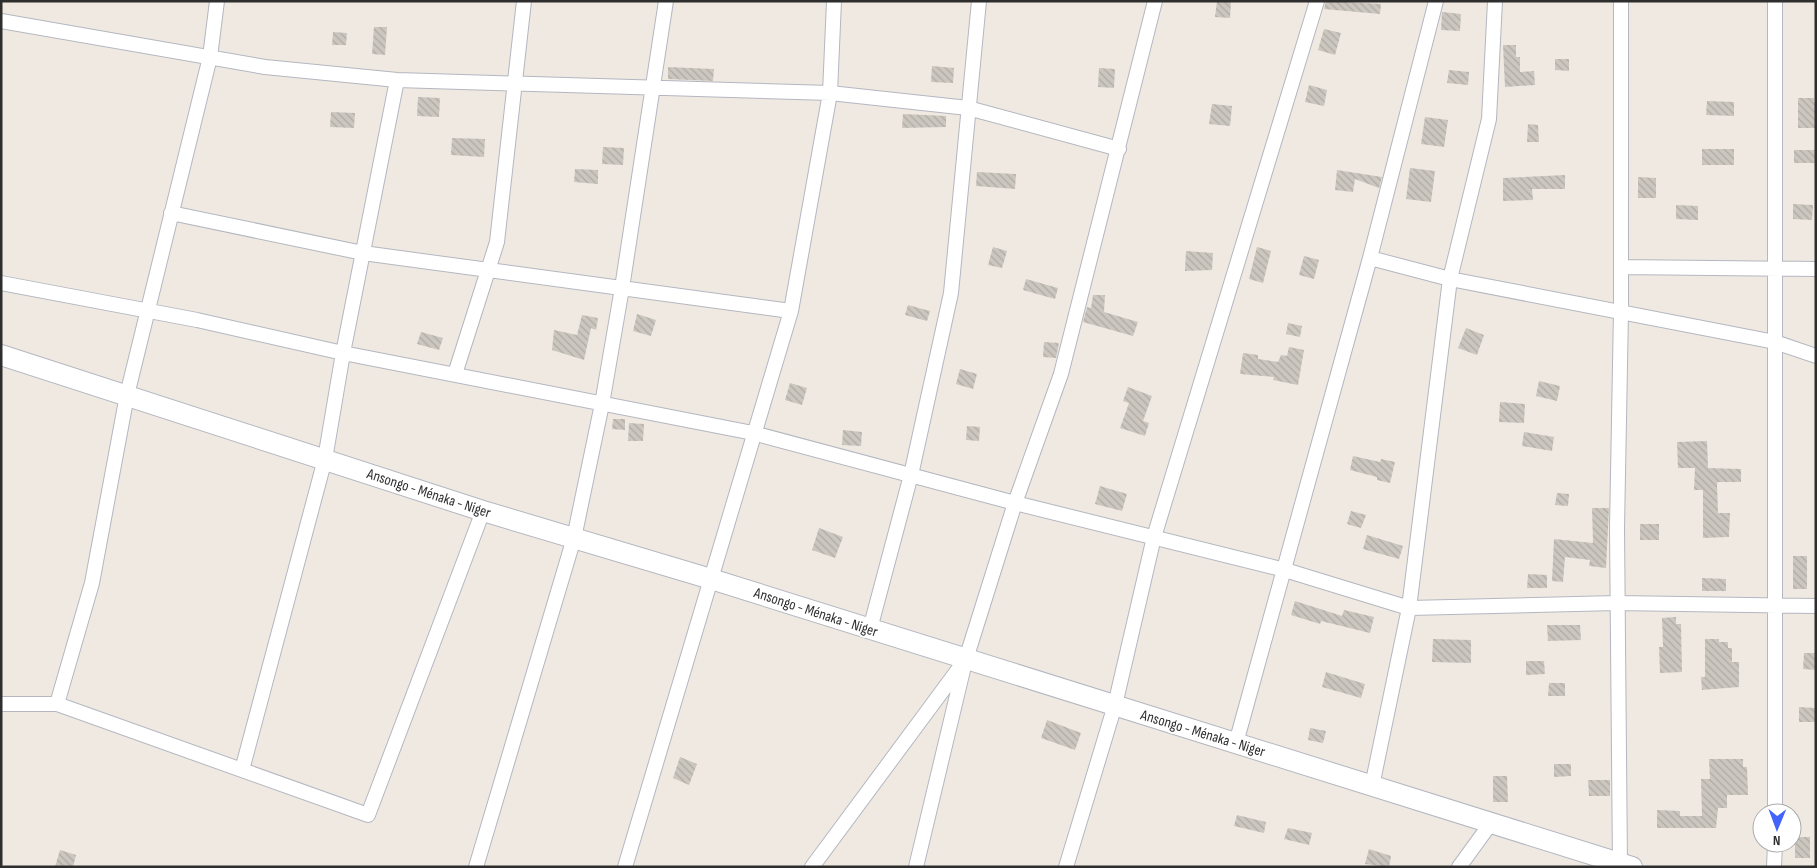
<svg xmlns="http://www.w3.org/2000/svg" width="1817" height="868" font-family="'Sofia Sans Condensed',sans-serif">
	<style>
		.building { fill: url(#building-back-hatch) }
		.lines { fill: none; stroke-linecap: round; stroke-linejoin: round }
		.street-casing { stroke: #b4b7c1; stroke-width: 16 }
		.secondary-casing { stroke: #b4b7c1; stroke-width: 22 }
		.street { stroke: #fff; stroke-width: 14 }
		.secondary { stroke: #fff; stroke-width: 20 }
		.labels { text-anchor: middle; stroke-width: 4; stroke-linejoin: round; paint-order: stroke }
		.street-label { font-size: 15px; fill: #2e2e2e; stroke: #fff }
	</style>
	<defs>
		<pattern id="building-back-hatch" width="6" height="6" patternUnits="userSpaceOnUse" patternTransform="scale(1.25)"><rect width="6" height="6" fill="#cbc7bf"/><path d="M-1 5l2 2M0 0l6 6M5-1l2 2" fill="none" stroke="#afaba4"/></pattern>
	</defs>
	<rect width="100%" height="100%" fill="#efe9e1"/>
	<!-- building -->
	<path class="building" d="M1217 1H1231L1230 18 1215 17Z
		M1326 1 1381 4 1380 14 1324 9Z
		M1442 12 1461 14 1460 31 1441 30Z
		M374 27H387L385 55 372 54Z
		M1324 29 1341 33 1335 55 1318 50Z
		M333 32 347 33 346 45H332Z
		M1503 45H1516V57H1520V72L1534 71 1535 85 1505 87Z
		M1555 59H1569V71L1555 70Z
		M932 66 954 68 953 83 931 82Z
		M668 67 714 69 713 81 668 79Z
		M1099 68 1115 69 1114 88 1098 87Z
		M1449 70 1469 72 1468 85 1447 83Z
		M1309 85 1327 90 1324 106 1305 102Z
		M418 97 440 98 439 117 417 116Z
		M1798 98H1814V102H1816V128H1798Z
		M1707 101 1734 102V116L1706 115Z
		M1212 104 1232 106 1230 126 1209 124Z
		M331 112 355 113 354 128 330 127Z
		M903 114 946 116V127L902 128Z
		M1425 117 1448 120 1444 147 1421 144Z
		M1528 124 1538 125 1539 142H1527Z
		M452 138 485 139 484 157 451 155Z
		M603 147 624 148 623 165 602 164Z
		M1702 149H1734V165H1702Z
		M1794 150H1815L1816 163H1794Z
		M1410 168 1435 171 1431 202 1406 199Z
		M575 169 598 170V184L574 182Z
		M1337 170 1382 177 1379 188 1355 179 1353 192 1335 190Z
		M977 172 1016 174 1015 189 976 186Z
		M1565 175V189H1532L1533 200 1503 201V178Z
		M1638 177 1656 178V198H1638Z
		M1793 204 1813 205 1812 220 1793 219Z
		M1676 205 1698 206V220L1676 219Z
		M993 247 1007 251 1002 268 988 265Z
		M1257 247 1271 251 1263 283 1249 279Z
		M1186 251 1213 253 1212 270 1185 271Z
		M1304 256 1319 260 1314 279 1299 275Z
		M1026 279 1058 288 1055 299 1023 290Z
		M1093 295H1105L1104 312 1138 322 1133 336 1083 322 1087 307 1091 308Z
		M908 305 930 311 927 321 905 315Z
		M637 314 656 320 651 336 633 331Z
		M582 315 598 318 596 330 591 328 584 360 552 350 554 330 577 335Z
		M1288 323 1302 326 1300 337 1286 334Z
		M1466 328 1484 335 1477 355 1458 348Z
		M421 332 443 338 439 350 417 344Z
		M1044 342 1059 343 1056 358 1043 357Z
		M1289 347 1304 350 1298 385 1273 380 1274 377 1240 374 1243 353 1258 355V359L1278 362 1281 355 1287 356Z
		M960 369 977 374 973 389 956 384Z
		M1539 381 1560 386 1557 401 1536 396Z
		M790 383 807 388 802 405 785 400Z
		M1128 387 1152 396 1143 421 1149 423 1145 436 1120 428 1129 403 1123 401Z
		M1500 402 1525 404 1524 423 1499 422Z
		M613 419H625V430L612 429Z
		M629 423 644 424 643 441H628Z
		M967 426 980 427 979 441 966 440Z
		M843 430 862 432 861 446 842 445Z
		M1524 432 1554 437 1552 451 1522 446Z
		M1707 441 1708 468 1741 469V482H1718L1717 484 1718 513H1730L1729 537 1703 538V490H1694L1695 468H1678L1677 442Z
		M1353 456 1380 462 1381 459 1395 462 1390 483 1377 480V477L1350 470Z
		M1100 486 1127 494 1122 511 1095 504Z
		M1557 493 1569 494 1568 506 1555 505Z
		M1592 508H1609L1606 568 1589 566 1590 560 1565 557 1563 582 1552 581 1554 539 1593 543Z
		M1351 511 1366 515 1361 528 1347 524Z
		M1640 524H1659V540H1640Z
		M819 528 843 537 835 558 812 550Z
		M1367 535 1403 546 1399 559 1363 549Z
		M1793 556H1807V589H1793Z
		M1528 574 1547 575V588H1527Z
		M1702 578 1726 579V591H1702Z
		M1295 601 1342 616 1344 610 1374 617 1370 633 1321 621 1320 624 1291 615Z
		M1676 617V624H1681L1682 672 1660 673 1659 647H1663L1662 618Z
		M1547 625H1580L1581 640 1548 641Z
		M1433 639 1471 640V663L1432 662Z
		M1705 639H1719V642H1728V648H1732V662H1739V687L1702 690 1701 677H1705Z
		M1804 653H1816V670L1803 669Z
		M1526 661H1544L1545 674 1526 675Z
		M1326 672 1365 684 1361 698 1322 687Z
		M1549 683H1565V696H1548Z
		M1799 707 1815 708V722H1799Z
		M1047 720 1081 733 1075 750 1041 738Z
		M1310 728 1326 731 1323 743 1308 740Z
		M680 757 697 764 689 785 673 778Z
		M1709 759H1743V767H1747L1748 795H1727V808H1718L1716 828H1657V810L1680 811V816H1702L1701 779H1710Z
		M1554 764H1571V776L1554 777Z
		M1493 776H1507L1508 802H1493Z
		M1588 780H1610V796H1589Z
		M1237 815 1266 822 1264 833 1234 826Z
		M1288 828 1312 833 1309 845 1284 839Z
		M1795 837H1810V858H1795Z
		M1369 849 1391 856 1389 867 1365 864Z
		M60 850 76 855 73 867H55Z"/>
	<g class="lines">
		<!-- street casing -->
		<g class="street-casing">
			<path id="street" d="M1 21 265 67 397 80 830 93 968 108 1119 149
				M171 213 363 253 791 311
				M1370 258 1450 279 1775 342 1816 356
				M1621 267 1816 269
				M1 283 197 320 343 353 753 433 1015 503 1285 570 1409 608 1617 603 1816 606
				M455 374 497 242 524 1
				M870 629 911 475 951 293 979 1
				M1 704H57L368 815 483 511
				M57 704 92 583 127 395 210 57 217 1
				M1236 743 1370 258 1436 1
				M242 770 325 459 343 353 397 80
				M1372 786 1409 608 1450 279 1489 119 1495 1
				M1775 813V1
				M476 867 574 538 602 404 622 288 666 1
				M625 867 791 311 830 93 834 1
				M812 867 966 659 1015 503 1061 374 1155 1
				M916 867 964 666
				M1066 867 1115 705 1154 537 1317 1
				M1459 867 1491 823
				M1620 867 1617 528 1621 311V1
				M1774 867 1775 843"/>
		</g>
		<!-- secondary casing -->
		<g class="secondary-casing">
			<path id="secondary" d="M1 355 483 511 711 579 1632 867"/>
		</g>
		<!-- street -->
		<use href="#street" class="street"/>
		<!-- secondary -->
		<use href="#secondary" class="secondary"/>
	</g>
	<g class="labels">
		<!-- street labels -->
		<g class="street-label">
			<text transform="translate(429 493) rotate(18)" y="5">Ansongo - Ménaka - Niger</text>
			<text transform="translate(816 612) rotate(18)" y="5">Ansongo - Ménaka - Niger</text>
			<text transform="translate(1203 733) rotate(17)" y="5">Ansongo - Ménaka - Niger</text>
		</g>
	</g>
	<!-- border -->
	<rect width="1817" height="868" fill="none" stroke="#2e2e2e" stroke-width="5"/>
	<!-- north arrow -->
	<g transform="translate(1777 828) rotate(181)"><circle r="24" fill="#ffffff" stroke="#ababab"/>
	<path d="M0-4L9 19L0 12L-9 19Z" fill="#4264fb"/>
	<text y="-8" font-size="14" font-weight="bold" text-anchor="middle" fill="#2e2e2e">N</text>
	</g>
</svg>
